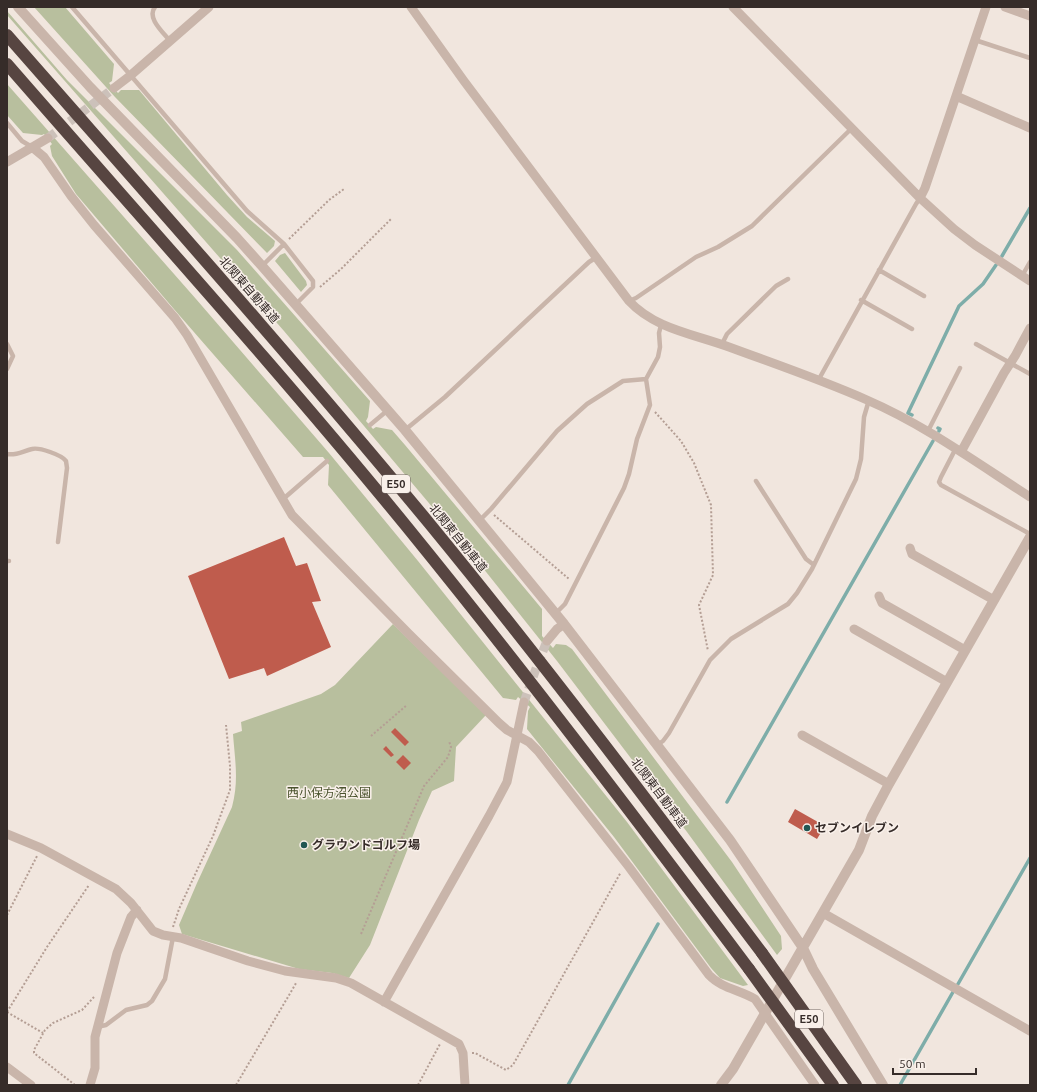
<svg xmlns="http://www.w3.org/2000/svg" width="1037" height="1092" font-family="Ubuntu,'Noto Sans JP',sans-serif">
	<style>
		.green { fill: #b8bf9e }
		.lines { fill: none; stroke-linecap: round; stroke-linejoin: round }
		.stream { stroke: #7eada9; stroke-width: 3.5 }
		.building { fill: #bf5c4d }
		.minor-tunnel { stroke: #ccc1ba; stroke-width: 9; stroke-dasharray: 9 4.5; stroke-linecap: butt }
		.path { stroke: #b49e94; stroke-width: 2; stroke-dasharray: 2 2; stroke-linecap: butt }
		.service { stroke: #c9b5aa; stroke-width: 4.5 }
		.minor { stroke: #c9b5aa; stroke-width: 9 }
		.tertiary { stroke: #c9b5aa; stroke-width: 10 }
		.motorway { stroke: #574541; stroke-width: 12 }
		.motorway-bridge { stroke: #574541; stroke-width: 12 }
		.poi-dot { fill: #215653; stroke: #f9f0ea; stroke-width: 1.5 }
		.labels { text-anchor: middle; stroke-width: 3; stroke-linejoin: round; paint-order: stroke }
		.shield { fill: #f9f0ea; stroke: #706763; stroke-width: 1 }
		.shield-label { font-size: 11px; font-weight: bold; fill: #362c29 }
		.street-label { font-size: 12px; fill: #362c29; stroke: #f9f0ea }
		.park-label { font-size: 12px; fill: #4a532e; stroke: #f9f0ea }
		.poi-label { font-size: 12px; font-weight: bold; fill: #362c29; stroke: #f9f0ea; text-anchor: start }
	</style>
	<rect width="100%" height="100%" fill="#f1e6de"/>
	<!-- green -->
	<path class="green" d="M34 7H65L114 64 112 81 109 83 118 93 121 90H139L227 195 247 217 275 241 274 246 267 253 115 97Z
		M7 11 67 80 237 250 370 401 368 417 366 421 373 429 376 427 392 430 405 445 542 609V636L553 648 556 644 566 645 572 649 732 862 781 936 782 949 777 955 687 832 557 661 471 553 284 331 7 15Z
		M7 84 196 299 329 453 418 561 627 822 748 985 743 986 720 978 711 968 614 837 527 729 528 711 530 707 518 697 516 700 503 698 328 485 329 465 323 457H303L173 308 76 194 52 156 50 146 52 144 44 134 42 135 23 133 7 115Z
		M285 253 306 281 307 285 301 292 275 261 280 255Z
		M393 624 486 715 456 747 454 781 432 791 419 820 370 945 349 978 332 973 299 969 182 934 179 925 197 883 232 807C239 781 235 761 233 734L242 731 241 722 321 694 335 685Z"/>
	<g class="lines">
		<!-- stream -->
		<path class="stream" d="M1002 256 1030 208
			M912 415 908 413 959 306 983 284 996 265
			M938 428 940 429 939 431
			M727 802 933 441
			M958 984 1030 858
			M568 1085 658 924
			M900 1085 953 992"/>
	</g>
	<!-- building -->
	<path class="building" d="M284 537 296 566 307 563 321 601 312 602 331 647 267 676 264 668 229 679 188 576Z
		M395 728 409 742 405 746 391 732Z
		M386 746 394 755 391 757 383 749Z
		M403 755 411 763 404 770 396 762Z
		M795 809 825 826 817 839 788 822Z"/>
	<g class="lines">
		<!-- minor-tunnel -->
		<path class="minor-tunnel" d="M48 138 114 88
			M524 702 537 666 547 641"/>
		<!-- path -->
		<path class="path" d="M289 239 329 200 344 189
			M320 287 341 269 392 218
			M655 412 681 441 694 463 711 505 713 575 699 605 708 651
			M494 515 569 579
			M371 736 407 705
			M7 915 37 856
			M173 927 179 909 213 836 230 790V766L226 725
			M361 934 424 786 448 757 451 747 449 741
			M7 1012 47 947 89 885
			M7 1012 43 1033
			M472 1053H475L506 1070 513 1065 621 872
			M75 1085 34 1053V1050L45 1030 53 1023 82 1010 94 997
			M236 1085 295 985 296 983
			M418 1085 440 1044"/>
		<!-- service -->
		<path class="service" d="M72 7 247 211 284 244 313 281V287L296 304
			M155 7C146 18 164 33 170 41
			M975 40 1030 58
			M7 123 22 141 32 147
			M262 266 284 244
			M879 270 924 296
			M1022 276 1030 262
			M861 300 912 329
			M629 301 636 298 696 257 718 247 752 226 852 128
			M7 344 13 356 7 369
			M722 344 727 334 776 286 788 279
			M976 344 1030 374
			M819 379 916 204 920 198
			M370 425 388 410
			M405 430 445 397 589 262 597 257
			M928 431 960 368
			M956 448 941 477 939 482 941 485 1030 534
			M7 454C16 456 23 451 32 449 39 447 62 455 66 461L67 468 58 542
			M756 481 806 559 814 565
			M282 500 327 461
			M480 520 491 509 557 431 587 404 623 381 646 379
			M7 561H9
			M555 614 565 604 624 488 629 474 637 439 650 405 646 379 658 357 660 347 659 333 661 325
			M657 745 663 741 669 733 710 660 731 639 788 604 797 593 812 569 856 479 861 459 864 417 869 400
			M97 1027 106 1025 126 1010 147 1005 152 1001 165 979 173 937"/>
		<!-- minor -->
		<path class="minor" d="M411 7 464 81 629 301C655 329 694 334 729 347 775 364 822 380 867 400 925 425 977 463 1030 497
			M733 7 920 198 954 229 975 245 1030 281
			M1005 7 1030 16
			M114 88 131 75 209 7
			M956 96 1030 128
			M32 147 44 157 71 196 94 225 175 318 187 335 292 515 409 634 499 723 507 730 529 742 538 751 629 867 709 975C721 988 740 990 755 999L815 1085
			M7 162 48 138
			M920 198 925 188 986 7
			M961 452 1004 373 1015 356 1030 328
			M910 548 912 554 994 600
			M879 596 882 603 965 650
			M854 629 947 682
			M547 641 557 629 564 624
			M802 735 889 784
			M7 834 41 848 116 889 131 903 153 931 163 935 181 938 248 961 285 971 336 978 351 983 459 1044 463 1053 465 1085
			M823 913 1030 1031
			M384 1002 489 816 507 782 524 702
			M7 1067 31 1085
			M90 1085 95 1068V1037L117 953 131 917 137 910"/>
		<!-- tertiary -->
		<path class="tertiary" d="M18 7 90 87 237 238 262 266 405 430 564 624 730 840 803 948 813 969 883 1085
			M721 1085 733 1069 859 850 872 816 889 784 1030 537"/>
		<!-- motorway -->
		<path class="motorway" d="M7 35C149 197 292 357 429 523 544 663 653 808 762 953
			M7 64C141 218 278 369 407 527 525 672 637 820 749 969"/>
		<!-- motorway-bridge -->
		<path class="motorway-bridge" d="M762 953 856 1085
			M749 969 833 1085"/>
	</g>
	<!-- markers -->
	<g class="poi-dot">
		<circle cx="807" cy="828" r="4"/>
		<circle cx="304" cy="845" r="4"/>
	</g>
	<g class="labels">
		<!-- shield labels -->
		<g class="shield">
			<rect x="382" y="475" width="28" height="18" rx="3"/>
			<rect x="795" y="1010" width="28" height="18" rx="3"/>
		</g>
		<g class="shield-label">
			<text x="396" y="488">E50</text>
			<text x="809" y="1023">E50</text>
		</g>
		<!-- street labels -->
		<g class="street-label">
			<text transform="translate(249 290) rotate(49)" y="4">北関東自動車道</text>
			<text transform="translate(458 538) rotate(51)" y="4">北関東自動車道</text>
			<text transform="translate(659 793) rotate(53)" y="4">北関東自動車道</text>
		</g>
		<!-- park labels -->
		<g class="park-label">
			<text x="329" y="797">西小保方沼公園</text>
		</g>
		<!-- poi labels -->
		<g class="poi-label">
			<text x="815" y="832">セブンイレブン</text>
			<text x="312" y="849">グラウンドゴルフ場</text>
		</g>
	</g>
	<!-- border -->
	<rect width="1037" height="1092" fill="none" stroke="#362c29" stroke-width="16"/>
	<!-- scale -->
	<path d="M893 1068v6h83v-6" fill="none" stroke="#362c29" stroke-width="2"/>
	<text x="899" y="1068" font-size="12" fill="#362c29" stroke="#f9f0ea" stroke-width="3" paint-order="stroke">50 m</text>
</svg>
